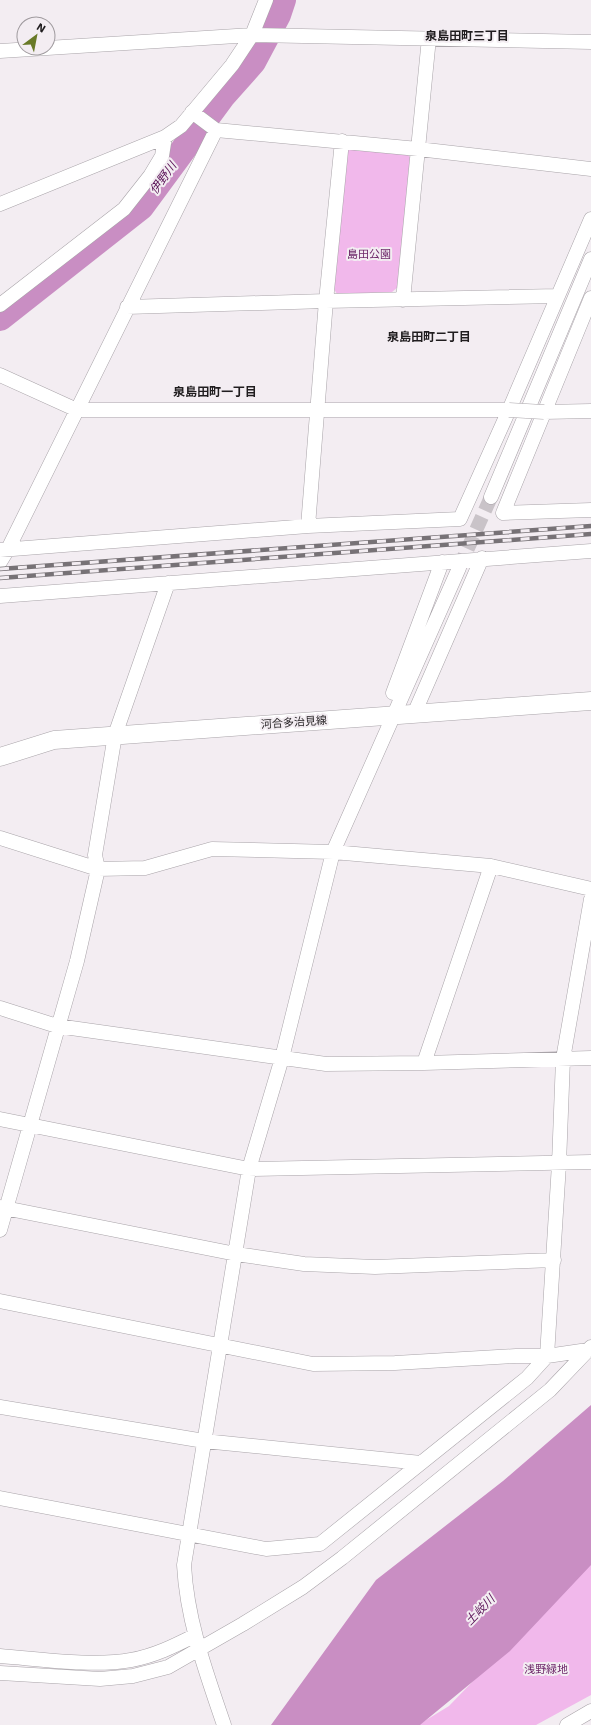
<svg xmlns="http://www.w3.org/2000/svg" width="591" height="1725" font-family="'Work Sans','Noto Sans JP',sans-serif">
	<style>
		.green { fill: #f1b8eb }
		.water { fill: #c98ec3 }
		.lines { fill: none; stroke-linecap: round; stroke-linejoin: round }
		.river { stroke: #c98ec3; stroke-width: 26 }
		.minor-tunnel { stroke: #c9c3c8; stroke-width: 14; stroke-dasharray: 14 7; stroke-linecap: butt }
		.minor-casing { stroke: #a9a4a9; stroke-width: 15 }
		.major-casing { stroke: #a9a4a9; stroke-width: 19 }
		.minor { stroke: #fff; stroke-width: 14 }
		.major { stroke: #fff; stroke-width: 18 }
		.rail-casing { stroke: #777276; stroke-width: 4.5 }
		.rail { stroke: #f3edf2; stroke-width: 3; stroke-dasharray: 9; stroke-linecap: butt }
		.minor-bridge-casing { stroke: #a9a4a9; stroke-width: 15; stroke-linecap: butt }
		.minor-bridge { stroke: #fff; stroke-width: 14 }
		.labels { text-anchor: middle; stroke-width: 4; stroke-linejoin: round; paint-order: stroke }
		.park-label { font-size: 11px; fill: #6e286a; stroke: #f3edf2 }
		.street-label { font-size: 11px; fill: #201d1f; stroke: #f3edf2 }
		.neighbourhood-label { font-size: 12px; font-weight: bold; fill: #201d1f; stroke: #f3edf2 }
		.water-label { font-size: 12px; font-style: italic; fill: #5a1357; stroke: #f3edf2 }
	</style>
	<rect width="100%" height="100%" fill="#f3edf2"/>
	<!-- green -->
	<path class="green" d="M350 149 407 154 410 157 398 287 392 292 337 294 334 289 346 152Z
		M591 1555V1695L536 1725H418L449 1706 574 1577Z"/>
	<!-- water -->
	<path class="water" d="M591 1405V1565L510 1651 420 1725H271L376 1580 503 1481Z"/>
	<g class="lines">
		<!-- river -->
		<path class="river" d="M0 318 141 207 222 97 253 62 278 15 283 0"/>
		<!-- minor-tunnel -->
		<path class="minor-tunnel" d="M459 568 491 497"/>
		<!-- minor casing -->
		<g class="minor-casing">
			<path id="minor" d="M0 51 252 35 591 42
				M192 112 216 130 418 149 591 169
				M0 204 165 137 181 126 232 65 252 35 266 0
				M591 298 503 513 591 510
				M403 300 429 38
				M0 305 124 209 150 176 162 156 165 137
				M127 307 326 301 558 296
				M0 375 77 410H509
				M544 412 591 411
				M491 497 591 259
				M308 526 326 301 342 141
				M0 550 308 526 460 519 509 410 591 219
				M0 562 8 549 216 130
				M0 596 591 551
				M393 693 442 562
				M414 714 482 558
				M0 838 98 869 145 868 212 849 333 852 491 866 591 889
				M0 1008 57 1026 326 1064 424 1063 591 1058
				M424 1063 491 866
				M0 1119 249 1169 591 1162
				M0 1207 236 1254 304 1264 375 1267 554 1260
				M0 1230 77 961 98 869 95 855 115 735 168 583
				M0 1301 313 1364 395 1363 516 1356H547L588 1350
				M0 1407 204 1441 421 1463
				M0 1498 266 1549 320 1544 527 1378 547 1356 559 1164 563 1059 591 899
				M0 1656C40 1659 93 1667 131 1660 154 1656 174 1646 194 1636
				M0 1673 100 1679 133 1676 168 1667 243 1624 303 1587 342 1558 550 1390 591 1347
				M224 1725C206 1672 187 1621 184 1565L249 1169 282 1058 333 852 459 568
				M567 1725 591 1711"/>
		</g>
		<!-- major casing -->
		<g class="major-casing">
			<path id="major" d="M0 757 54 740 591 701"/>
		</g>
		<!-- minor -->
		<use href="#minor" class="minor"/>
		<!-- major -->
		<use href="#major" class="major"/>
		<!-- rail casing -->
		<g class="rail-casing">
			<path id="rail" d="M0 569 591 526
				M0 578 591 534"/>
		</g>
		<!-- rail -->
		<use href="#rail" class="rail"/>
		<!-- minor-bridge casing -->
		<g class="minor-bridge-casing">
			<path id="minor-bridge" d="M509 410 544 412"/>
		</g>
		<!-- minor-bridge -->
		<use href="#minor-bridge" class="minor-bridge"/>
	</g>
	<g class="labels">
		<!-- park labels -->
		<g class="park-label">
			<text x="369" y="258">島田公園</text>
			<text x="546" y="1673">浅野緑地</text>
		</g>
		<!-- street labels -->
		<g class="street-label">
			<text transform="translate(294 722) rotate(-4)" y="4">河合多治見線</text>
		</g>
		<!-- neighbourhood labels -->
		<g class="neighbourhood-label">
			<text x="467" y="40">泉島田町三丁目</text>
			<text x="429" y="341">泉島田町二丁目</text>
			<text x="215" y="396">泉島田町一丁目</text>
		</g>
		<!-- water labels -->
		<g class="water-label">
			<text transform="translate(163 178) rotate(-54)" y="4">伊野川</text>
			<text transform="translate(480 1610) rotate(-46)" y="4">土岐川</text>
		</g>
	</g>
	<!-- north arrow -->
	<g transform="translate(36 36) rotate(32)"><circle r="19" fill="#f3edf2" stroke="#9f9a9e"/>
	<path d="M0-3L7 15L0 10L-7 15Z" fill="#687927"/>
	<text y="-6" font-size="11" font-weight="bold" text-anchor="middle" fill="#201d1f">N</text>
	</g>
</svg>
